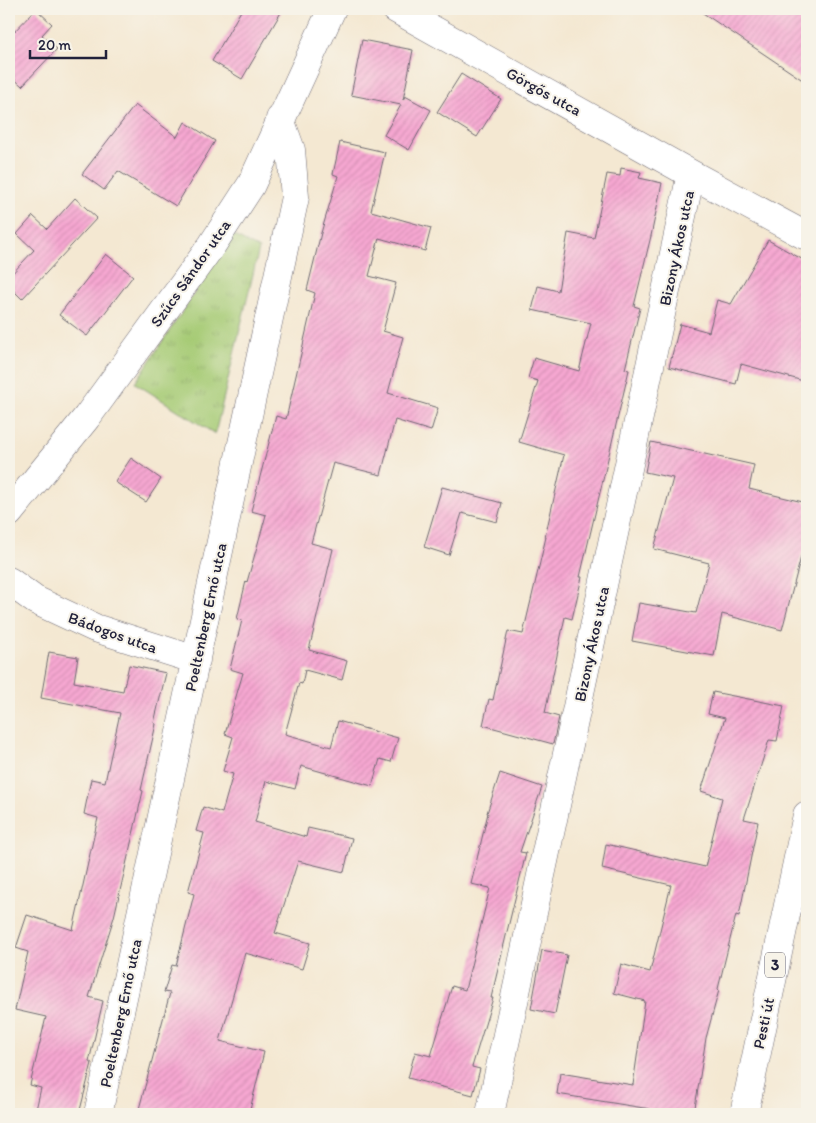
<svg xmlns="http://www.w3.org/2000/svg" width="816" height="1123" font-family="Itim,sans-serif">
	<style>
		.park { fill: url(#park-tufts); stroke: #647658 }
		.building { fill: url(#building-hatch) }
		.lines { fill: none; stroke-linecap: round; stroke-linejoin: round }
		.minor-casing { stroke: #6c6770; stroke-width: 29 }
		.major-casing { stroke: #6c6770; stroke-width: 29 }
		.minor { stroke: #fff; stroke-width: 28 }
		.major { stroke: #fff; stroke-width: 28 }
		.labels { text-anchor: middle; stroke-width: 4; stroke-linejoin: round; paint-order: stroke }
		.shield { fill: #f7f3e8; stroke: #62616f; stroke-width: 1 }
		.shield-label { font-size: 15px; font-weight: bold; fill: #22223b }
		.street-label { font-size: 16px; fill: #22223b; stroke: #f7f3e8 }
	</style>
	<defs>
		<pattern id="park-tufts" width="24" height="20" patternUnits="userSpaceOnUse" patternTransform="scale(1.25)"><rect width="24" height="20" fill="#a6cb75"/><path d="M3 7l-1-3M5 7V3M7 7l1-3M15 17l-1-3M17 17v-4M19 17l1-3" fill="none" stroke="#8fae66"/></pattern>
		<pattern id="building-hatch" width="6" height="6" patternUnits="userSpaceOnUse" patternTransform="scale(1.25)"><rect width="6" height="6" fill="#f6a7d1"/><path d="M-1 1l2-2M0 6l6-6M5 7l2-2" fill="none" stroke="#d38fb4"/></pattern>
	</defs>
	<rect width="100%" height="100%" fill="#f7f3e8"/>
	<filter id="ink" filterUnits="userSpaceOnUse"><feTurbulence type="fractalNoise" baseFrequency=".02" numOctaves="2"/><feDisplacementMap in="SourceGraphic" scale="10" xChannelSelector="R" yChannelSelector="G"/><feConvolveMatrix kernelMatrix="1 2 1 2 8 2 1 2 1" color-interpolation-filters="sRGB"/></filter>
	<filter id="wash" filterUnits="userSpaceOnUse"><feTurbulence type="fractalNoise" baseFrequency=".0096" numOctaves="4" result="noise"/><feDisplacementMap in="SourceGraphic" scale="20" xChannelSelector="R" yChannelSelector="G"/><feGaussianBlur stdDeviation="1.12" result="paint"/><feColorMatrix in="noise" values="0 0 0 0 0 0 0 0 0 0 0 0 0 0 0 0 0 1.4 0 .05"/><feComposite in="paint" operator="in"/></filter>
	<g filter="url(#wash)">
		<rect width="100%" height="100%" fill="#f4e8d2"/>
		<!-- park -->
		<path class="park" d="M233 235 259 249 215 434 135 383Z"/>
		<g id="blocks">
			<!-- building -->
			<path class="building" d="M36 9 52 24 42 35 57 49 22 86 9 74V37Z
				M242 9H283L242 79 212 61Z
				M697 9H807V83Z
				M362 40 413 50 403 100 405 96 431 110 409 150 384 135 401 105 351 95Z
				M461 74 501 99 477 137 437 112Z
				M135 105 177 137 185 122 215 141 176 206 118 171 104 190 82 174Z
				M340 142 385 152 371 211 431 228 425 251 379 238 369 276 396 283 383 331 403 337 388 393 438 408 431 431 395 420 381 475 333 463 311 543 333 549 309 650 347 661 342 680 305 670 302 684 299 683 285 734 331 747 338 721 398 738 391 762 380 759 372 786 301 766 295 789 266 781 255 822 306 837 308 828 352 838 344 872 298 861 275 933 310 943 302 969 245 953 220 1041 264 1052 249 1114H160L139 1109 170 993 164 992 172 965 176 966 194 894 188 892 204 833 196 831 203 807 222 813 233 774 223 771 233 737 225 734 243 673 230 669 242 620 237 619 246 581 247 582 266 515 251 511 276 416 286 419 315 293 307 290 321 233 338 176 333 174Z
				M621 168 641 172 639 178 662 183 651 236 634 306 640 308 625 369 629 370 580 577H582L572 619 565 617 545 713 559 717 553 744 483 725 489 699 493 700 508 631 523 634 546 537H545L564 455 519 442 538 381 528 378 534 358 579 371 591 323 532 310 538 286 558 291 568 233 594 238 607 174 620 176Z
				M75 198 97 218 22 299 9 286V277L34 250 17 234 33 216 47 229Z
				M768 240 807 262V382L741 364 736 384 669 367 680 324 709 332 717 300 731 304Z
				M106 254 133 276 87 336 59 315Z
				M651 442 754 465 749 489 807 503V554L802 553 782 630 722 614 714 656 632 641 639 603 696 613 709 563 654 549 673 478 645 472Z
				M131 458 161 479 146 502 115 482Z
				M442 487 502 503 497 522 462 513 449 555 424 547Z
				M49 652 78 657 74 682 123 691 129 665 166 673 154 723 156 724 141 790 143 791 114 917 89 997 103 1001 89 1062 92 1063 79 1114H35L41 1088 30 1085 46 1017 15 1010 28 952 16 948 27 915 73 930 98 818 84 814 91 779 105 782 120 713 41 698Z
				M713 692 784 706 777 741 769 740 744 819 758 822 739 916 736 915 718 989 719 990 706 1038 694 1114H649L650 1109 557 1094 560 1073 633 1085 645 1001 614 993 621 964 650 972 671 885 602 869 606 844 705 867 722 798 701 791 725 718 708 714Z
				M500 773 542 787 520 852 526 853 491 998H493L472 1067 480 1069 473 1095 408 1078 415 1052 431 1056 452 986 465 990 490 888 471 884 488 813H487Z
				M542 950 567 955 555 1014 531 1009Z"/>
		</g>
	</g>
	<g filter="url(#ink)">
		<use href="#blocks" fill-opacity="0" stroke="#6c6770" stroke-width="1"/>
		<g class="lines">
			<!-- minor casing -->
			<g class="minor-casing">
				<path id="minor" d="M396 9 691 174 804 235 807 234
					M9 513 87 417 212 245 251 185 332 9
					M9 581 35 600 95 628 196 660
					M98 1114 295 197 291 150 280 119
					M490 1114 691 174"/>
			</g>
			<!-- major casing -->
			<g class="major-casing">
				<path id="major" d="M744 1114 807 815"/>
			</g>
			<!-- minor -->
			<use href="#minor" class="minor"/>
			<!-- major -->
			<use href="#major" class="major"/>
		</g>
	</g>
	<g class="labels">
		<!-- shield labels -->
		<rect class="shield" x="765" y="952.5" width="20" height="25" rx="4"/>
		<g class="shield-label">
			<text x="775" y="970">3</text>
		</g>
		<!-- street labels -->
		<g class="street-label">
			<text transform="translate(544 91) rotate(29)" y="6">Görgős utca</text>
			<text transform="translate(676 248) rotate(-78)" y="6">Bizony Ákos utca</text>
			<text transform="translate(190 273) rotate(-55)" y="6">Szűcs Sándor utca</text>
			<text transform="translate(205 617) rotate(-78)" y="6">Poeltenberg Ernő utca</text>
			<text transform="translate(113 632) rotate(20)" y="6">Bádogos utca</text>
			<text transform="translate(591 644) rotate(-78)" y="6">Bizony Ákos utca</text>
			<text transform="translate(120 1013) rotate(-78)" y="6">Poeltenberg Ernő utca</text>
			<text transform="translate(763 1023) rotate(-78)" y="6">Pesti út</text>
		</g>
	</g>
	<!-- margin -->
	<rect width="816" height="1123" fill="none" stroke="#f7f3e8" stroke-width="30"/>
	<!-- scale -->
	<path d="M30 50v8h76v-8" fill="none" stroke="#22223b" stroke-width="2.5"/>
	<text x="38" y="50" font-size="15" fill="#22223b" stroke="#f7f3e8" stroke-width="4" paint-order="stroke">20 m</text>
</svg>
